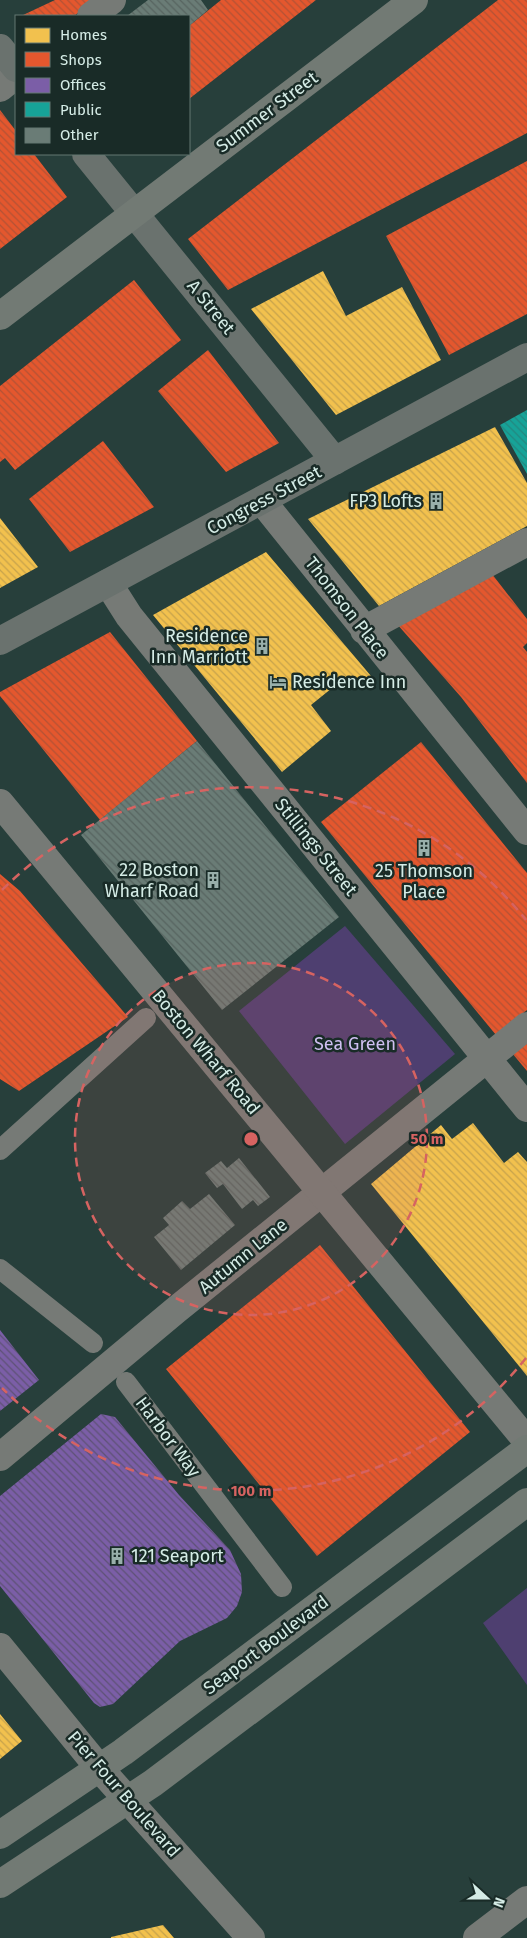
<svg xmlns="http://www.w3.org/2000/svg" width="527" height="1938" font-family="'Fira Sans',sans-serif">
	<style>
		.green { fill: #4e3f70 }
		.homes { fill: url(#homes-back-hatch) }
		.shops { fill: url(#shops-back-hatch) }
		.offices { fill: url(#offices-back-hatch) }
		.public { fill: url(#public-back-hatch) }
		.building { fill: url(#building-back-hatch) }
		.lines { fill: none; stroke-linecap: round; stroke-linejoin: round }
		.pedestrian { stroke: #767a76; stroke-width: 20 }
		.minor { stroke: #767a76; stroke-width: 28 }
		.tertiary { stroke: #767a76; stroke-width: 28 }
		.secondary { stroke: #6a726e; stroke-width: 28 }
		.primary { stroke: #727a74; stroke-width: 28 }
		.ring { fill: none; stroke: #d66361; stroke-width: 2.5; stroke-dasharray: 9 6 }
		.labels { text-anchor: middle; stroke-width: 5; stroke-linejoin: round; paint-order: stroke }
		.street-label { font-size: 18px; fill: #d5ece6; stroke: #192b27 }
		.poi-label { font-size: 18px; fill: #d5ece6; stroke: #192b27; text-anchor: end }
		.park-label { font-size: 18px; fill: #cfbff1; stroke: #192b27 }
		.centre { fill: #d66361; stroke: #192b27; stroke-width: 2.5 }
		.ring-label { font-size: 15px; text-anchor: middle; font-weight: bold; fill: #d66361; stroke: #192b27; stroke-width: 5; stroke-linejoin: round; paint-order: stroke }
	</style>
	<defs>
		<pattern id="homes-back-hatch" width="6" height="6" patternUnits="userSpaceOnUse" patternTransform="scale(1.25)"><rect width="6" height="6" fill="#f2c14e"/><path d="M-1 5l2 2M0 0l6 6M5-1l2 2" fill="none" stroke="#c6a24c"/></pattern>
		<pattern id="shops-back-hatch" width="6" height="6" patternUnits="userSpaceOnUse" patternTransform="scale(1.25)"><rect width="6" height="6" fill="#e4572e"/><path d="M-1 5l2 2M0 0l6 6M5-1l2 2" fill="none" stroke="#b35235"/></pattern>
		<pattern id="offices-back-hatch" width="6" height="6" patternUnits="userSpaceOnUse" patternTransform="scale(1.25)"><rect width="6" height="6" fill="#7b5ea7"/><path d="M-1 5l2 2M0 0l6 6M5-1l2 2" fill="none" stroke="#5e5276"/></pattern>
		<pattern id="public-back-hatch" width="6" height="6" patternUnits="userSpaceOnUse" patternTransform="scale(1.25)"><rect width="6" height="6" fill="#17a398"/><path d="M-1 5l2 2M0 0l6 6M5-1l2 2" fill="none" stroke="#23877f"/></pattern>
		<pattern id="building-back-hatch" width="6" height="6" patternUnits="userSpaceOnUse" patternTransform="scale(1.25)"><rect width="6" height="6" fill="#6a7c76"/><path d="M-1 5l2 2M0 0l6 6M5-1l2 2" fill="none" stroke="#576460"/></pattern>
	</defs>
	<rect width="100%" height="100%" fill="#273f3b"/>
	<!-- green -->
	<path class="green" d="M345 926 455 1054 345 1144 239 1011Z
		M527 1588V1685L483 1623Z"/>
	<!-- homes -->
	<path class="homes" d="M323 271 346 316 402 287 441 360 336 415 251 309Z
		M495 427 527 483V526L379 606 308 519Z
		M0 518 38 567 0 588Z
		M266 552 371 676 348 688 342 680 311 705 331 731 282 772 153 615Z
		M473 1123 504 1163 518 1152 527 1162V1376L371 1184 441 1125 452 1139Z
		M0 1714 22 1741 0 1759Z
		M163 1925 174 1938H111V1937Z"/>
	<!-- shops -->
	<path class="shops" d="M55 0H94L74 16H21Z
		M221 0H316L189 99V26Z
		M498 0H527V133L228 290 188 239Z
		M0 110 16 131V154H34L67 197 0 249Z
		M527 161V314L449 355 386 236Z
		M134 280 181 340 15 470 5 458 0 462V386Z
		M208 350 279 443 226 472 158 391Z
		M103 441 154 507 70 552 29 499Z
		M492 574 527 619V643L523 647 527 652V783L461 697 397 624Z
		M110 632 197 741 100 820 0 696V692Z
		M421 742 527 873V1010L496 1035 321 822Z
		M0 874 20 891 128 1017 19 1091 0 1079Z
		M527 1041V1071L512 1053Z
		M320 1245 470 1432 317 1556 166 1369Z"/>
	<!-- offices -->
	<path class="offices" d="M0 1330 39 1380 0 1411Z
		M101 1414 115 1417 179 1495 230 1550 241 1574 242 1592 237 1606 227 1618 180 1641 113 1704 100 1707 94 1703 0 1586V1496Z"/>
	<!-- public -->
	<path class="public" d="M527 410V474L500 425Z"/>
	<!-- building -->
	<path class="building" d="M148 0H201L208 10 189 26V16H127Z
		M197 741 339 917 222 1010 81 835Z
		M239 1158 270 1197 258 1206 253 1200 242 1209 223 1184 217 1188 205 1173 221 1161 227 1168Z
		M209 1194 235 1225 181 1270 154 1237 169 1225 163 1218 182 1201 190 1209Z"/>
	<g class="lines">
		<!-- pedestrian -->
		<path class="pedestrian" d="M0 1150 146 1018
			M0 1269 93 1343
			M126 1382 282 1587"/>
		<!-- minor -->
		<path class="minor" d="M91 16 112 0
			M0 88 16 75
			M262 501 527 831
			M108 583 129 616 527 1108
			M364 630 527 542
			M0 1457 176 1310 527 1026"/>
		<!-- tertiary -->
		<path class="tertiary" d="M0 803 527 1441
			M0 1647 100 1769 251 1938
			M477 1938 527 1900"/>
		<!-- secondary -->
		<path class="secondary" d="M0 48 16 68
			M86 154 335 461
			M0 641 527 357"/>
		<!-- primary -->
		<path class="primary" d="M0 316 414 0
			M0 1835 123 1752 527 1449
			M0 1884 153 1783 527 1502"/>
	</g>
	<!-- distance rings -->
	<circle cx="251" cy="1139" r="176" fill="#d66361" fill-opacity=".12"/>
	<g class="ring">
		<circle cx="251" cy="1139" r="176"/>
		<path d="M526 1358A352 352 0 0 1 2 1388M2 890A352 352 0 0 1 526 920"/>
	</g>
	<!-- icons -->
	<defs>
		<g id="building-bare" transform="scale(1.35)"><path d="M-4-6H4V6H1V3H-1V6H-4ZM-2.5-4.3h1.7v1.8h-1.7ZM.8-4.3h1.7v1.8H.8ZM-2.5-1h1.7V.8h-1.7ZM.8-1h1.7V.8H.8Z" fill="#98afaa" stroke="#192b27" stroke-width="2.5" paint-order="stroke"/></g>
		<g id="hotel-bare" transform="scale(1.35)"><path d="M-6-4.5h1.5V1H6V5H4.5V3h-9V5H-6ZM-4 0a1.8 1.8 0 1 1 3.6 0ZM.5 0V-2.5h3Q6-2.5 6 0Z" fill="#98afaa" stroke="#192b27" stroke-width="2.5" paint-order="stroke"/></g>
	</defs>
	<g fill-rule="evenodd">
		<use href="#building-bare" x="436" y="501"/>
		<use href="#building-bare" x="262" y="646"/>
		<use href="#hotel-bare" x="278" y="682"/>
		<use href="#building-bare" x="424" y="848"/>
		<use href="#building-bare" x="213" y="880"/>
		<use href="#building-bare" x="117" y="1556"/>
	</g>
	<g class="labels">
		<!-- street labels -->
		<g class="street-label">
			<text transform="translate(267 112) rotate(-37)" y="6">Summer Street</text>
			<text transform="translate(211 307) rotate(51)" y="6">A Street</text>
			<text transform="translate(264 500) rotate(-28)" y="6">Congress Street</text>
			<text transform="translate(347 608) rotate(52)" y="6">Thomson Place</text>
			<text transform="translate(316 847) rotate(51)" y="6">Stillings Street</text>
			<text transform="translate(206 1052) rotate(50)" y="6">Boston Wharf Road</text>
			<text transform="translate(243 1256) rotate(-39)" y="6">Autumn Lane</text>
			<text transform="translate(168 1437) rotate(53)" y="6">Harbor Way</text>
			<text transform="translate(266 1645) rotate(-37)" y="6">Seaport Boulevard</text>
			<text transform="translate(124 1794) rotate(49)" y="6">Pier Four Boulevard</text>
		</g>
		<!-- poi labels -->
		<g class="poi-label">
			<text x="422" y="507">FP3 Lofts</text>
			<text x="248" y="642">Residence<tspan x="248" dy="21">Inn Marriott</tspan></text>
			<text x="292" y="688" text-anchor="start">Residence Inn</text>
			<text x="199" y="876">22 Boston<tspan x="199" dy="21">Wharf Road</tspan></text>
			<text x="424" y="877" text-anchor="middle">25 Thomson<tspan x="424" dy="21">Place</tspan></text>
			<text x="131" y="1562" text-anchor="start">121 Seaport</text>
		</g>
		<!-- park labels -->
		<g class="park-label">
			<text x="355" y="1050">Sea Green</text>
		</g>
	</g>
	<circle cx="251" cy="1139" r="8" class="centre"/>
	<g class="ring-label">
		<text x="427" y="1144">50 m</text>
		<text x="251" y="1496">100 m</text>
	</g>
	<!-- legend -->
	<rect x="15" y="15" width="175" height="140" fill="#192b27" stroke="#647873"/>
	<rect x="25" y="28" width="25" height="15" fill="#f2c14e" stroke="#647873"/>
	<text x="60" y="40" font-size="15" fill="#d5ece6">Homes</text>
	<rect x="25" y="52" width="25" height="15" fill="#e4572e" stroke="#647873"/>
	<text x="60" y="65" font-size="15" fill="#d5ece6">Shops</text>
	<rect x="25" y="78" width="25" height="15" fill="#7b5ea7" stroke="#647873"/>
	<text x="60" y="90" font-size="15" fill="#d5ece6">Offices</text>
	<rect x="25" y="102" width="25" height="15" fill="#17a398" stroke="#647873"/>
	<text x="60" y="115" font-size="15" fill="#d5ece6">Public</text>
	<rect x="25" y="128" width="25" height="15" fill="#6a7c76" stroke="#647873"/>
	<text x="60" y="140" font-size="15" fill="#d5ece6">Other</text>
	<!-- north arrow -->
	<g transform="translate(487 1898) rotate(111)" stroke="#192b27" stroke-width="4" paint-order="stroke">
	<path d="M0-4L9 19L0 12L-9 19Z" fill="#d5ece6"/>
	<text y="-8" font-size="14" font-weight="bold" text-anchor="middle" fill="#d5ece6">N</text>
	</g>
</svg>
